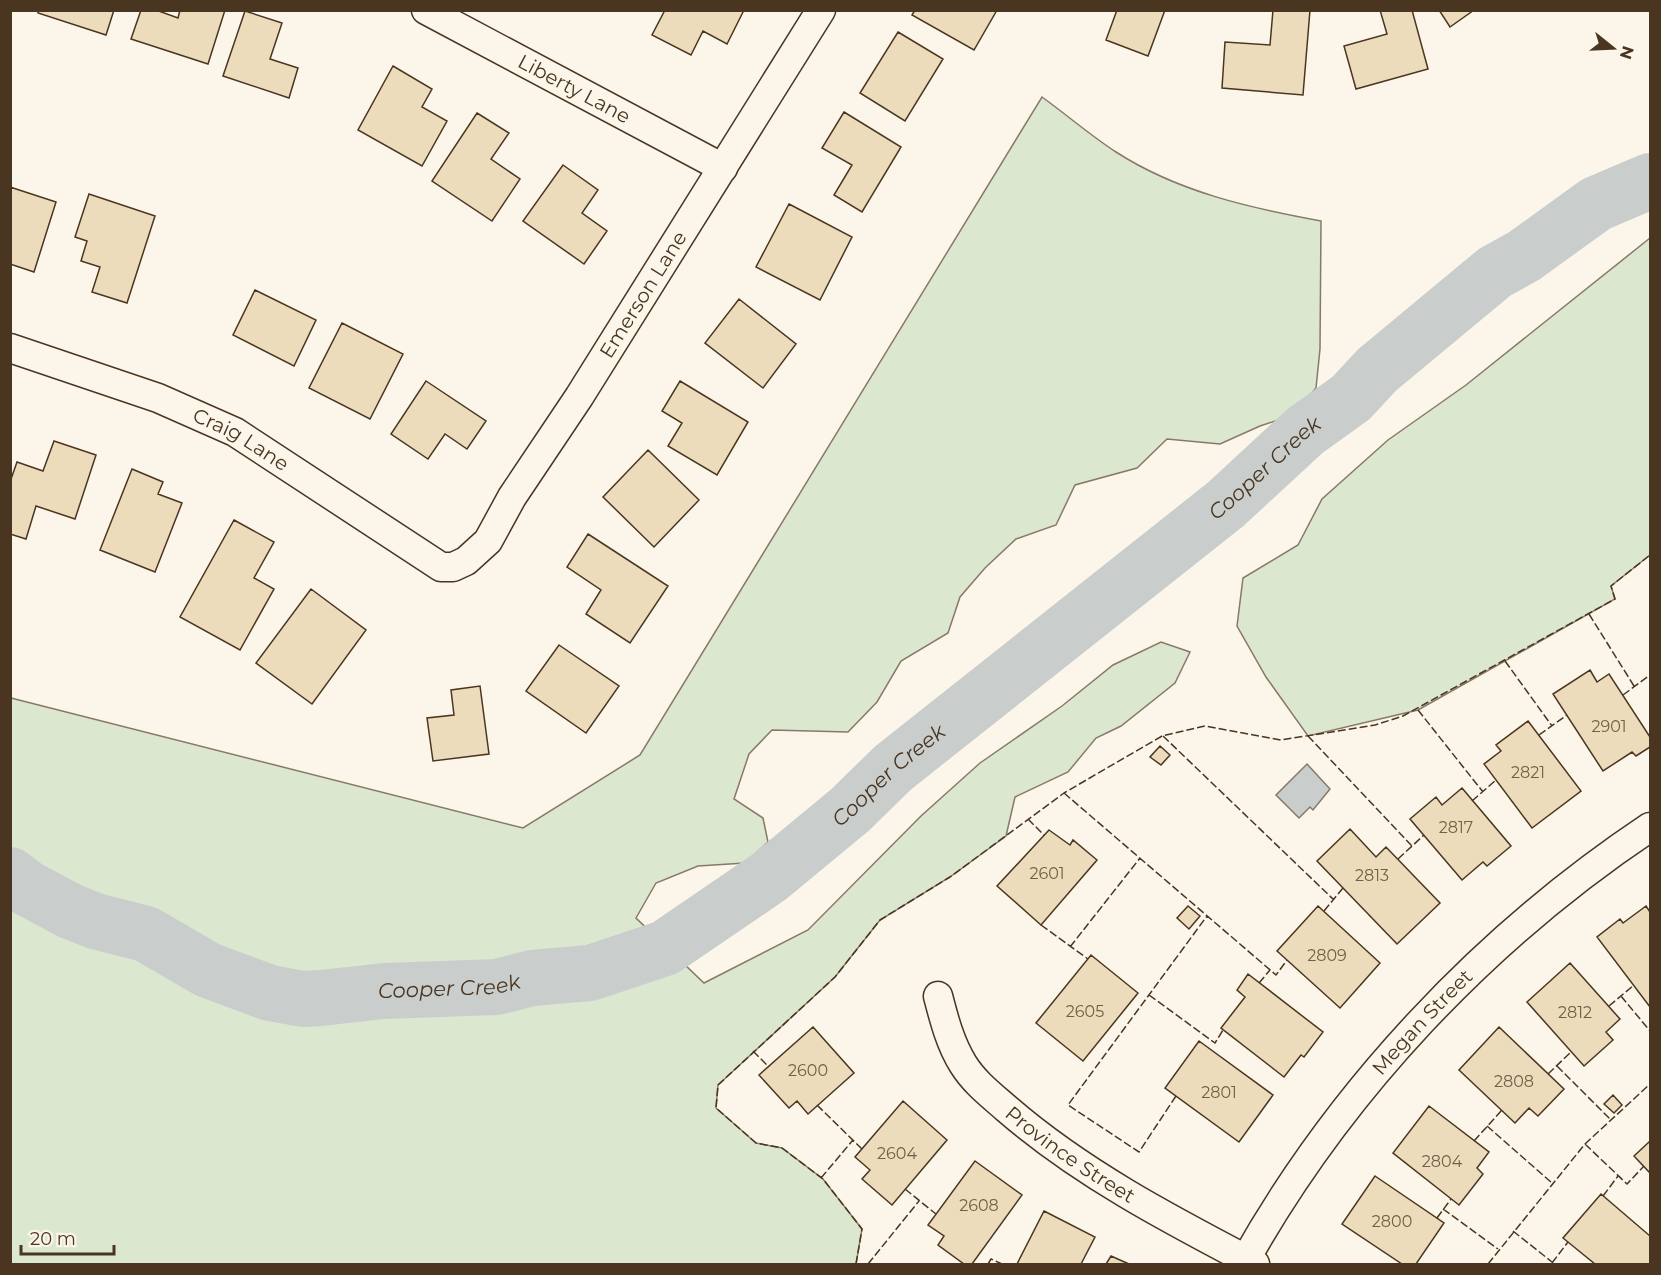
<svg xmlns="http://www.w3.org/2000/svg" width="1661" height="1275" font-family="Montserrat,sans-serif">
	<style>
		.green { fill: #dce7d0; stroke: #887966; stroke-width: 1.5 }
		.water { fill: #c9cecd; stroke: #887966; stroke-width: 1.5 }
		.lines { fill: none; stroke-linecap: round; stroke-linejoin: round }
		.river { stroke: #c9cecd; stroke-width: 56 }
		.building { fill: #ecdcbc; stroke: #4a3520; stroke-width: 1.5 }
		.street-casing { stroke: #4a3520; stroke-width: 31 }
		.street { stroke: #fbf6e9; stroke-width: 28 }
		.fence { stroke: #4a3520; stroke-width: 1.5; stroke-dasharray: 8 3; stroke-linecap: butt }
		.labels { text-anchor: middle; stroke-width: 4.5; stroke-linejoin: round; paint-order: stroke }
		.number-label { font-size: 16px; fill: #725f47 }
		.street-label { font-size: 20px; fill: #4a3520; stroke: #fbf6e9 }
		.water-label { font-size: 21px; font-style: italic; fill: #4a3520; stroke: #fbf6e9 }
	</style>
	<rect width="100%" height="100%" fill="#fbf6e9"/>
	<!-- green -->
	<path class="green" d="M1042 97C1067 115 1091 136 1116 152 1178 192 1250 208 1321 221L1320 349 1316 388 1293 415 1260 426 1220 444 1167 439 1137 468 1075 485 1056 525 1016 539 985 568 960 597 948 633 901 661 877 702 848 732 772 730 749 754 734 799 763 818 768 842 745 863 698 866 656 883 636 918 704 983 808 930 921 816 980 763 1062 706 1113 665 1161 642 1190 652 1175 683 1121 726 1096 738 1068 772 1015 797 1006 836 950 877 880 920 835 977 718 1085 716 1108 756 1143 782 1148 823 1179 862 1229 856 1264H11V698L523 828 640 755Z
		M1650 238V555L1611 586 1615 599 1418 710 1308 736 1266 677 1237 626 1243 578 1298 545 1322 499 1388 440 1466 385Z"/>
	<!-- water -->
	<path class="water" d="M1307 764 1330 789 1313 810 1310 807 1299 818 1276 795Z"/>
	<g class="lines">
		<!-- river -->
		<path class="river" id="s1" d="M10 875 27 888 70 911 95 921 146 934 208 970 270 993 303 999 321 998 384 991 497 987 532 978 590 973 665 948 769 877 850 810 893 768 1226 504 1305 431 1351 398 1377 370 1495 272 1524 256 1596 204 1650 181"/>
	</g>
	<!-- building -->
	<path class="building" d="M38 10H114L106 35 38 13Z
		M141 10H156L178 18 180 10H225L208 64 131 39Z
		M665 10H744L727 44 703 31 691 55 652 35Z
		M915 10H997L974 50 912 15Z
		M1117 10H1165L1148 56 1106 40Z
		M1273 10H1310L1303 95 1222 88 1225 42 1270 45Z
		M1380 10H1412L1428 69 1356 89 1344 46 1387 34Z
		M1439 10H1474L1450 27Z
		M245 11 282 23 270 59 298 68 289 98 223 76Z
		M898 32 943 59 905 121 860 93Z
		M393 66 432 89 422 107 447 121 422 166 358 130Z
		M844 112 901 147 862 212 834 195 852 165 822 148Z
		M477 113 509 133 491 159 520 179 492 221 432 181Z
		M563 165 598 190 582 213 607 231 584 264 523 221Z
		M10 187 56 202 34 272 10 264Z
		M89 194 155 216 127 303 92 292 100 267 81 261 87 241 75 237Z
		M789 204 852 237 820 300 756 267Z
		M255 290 316 320 294 366 233 335Z
		M739 299 796 344 763 388 705 343Z
		M342 323 403 354 370 419 309 388Z
		M426 381 486 421 467 449 445 434 428 459 391 434Z
		M680 381 748 422 717 475 668 446 682 423 662 411Z
		M54 441 96 455 75 519 36 506 26 539 10 534V482L17 462 43 471Z
		M648 450 699 500 654 547 603 497Z
		M132 469 163 482 158 494 182 503 155 572 100 550Z
		M234 520 274 542 254 578 274 589 240 650 180 617Z
		M588 534 668 586 630 643 586 614 601 590 567 567Z
		M311 589 366 630 312 704 256 663Z
		M559 645 619 686 586 733 526 691Z
		M1590 670 1597 682 1609 674 1650 737V747L1636 756 1632 752 1603 771 1553 694Z
		M480 686 489 754 433 761 427 718 454 715 451 690Z
		M1528 721 1581 791 1532 828 1484 764 1501 751 1496 745Z
		M1160 746 1170 755 1161 765 1150 757Z
		M1462 788 1511 846 1487 866 1483 862 1462 880 1410 819 1436 797 1442 805Z
		M1350 829 1376 857 1386 847 1440 903 1397 944 1317 861Z
		M1049 830 1070 845 1073 840 1097 860 1041 925 997 886Z
		M1188 906 1200 916 1189 929 1177 918Z
		M1318 906 1380 963 1340 1008 1277 951Z
		M1646 906 1650 912V1007L1597 937 1620 919 1623 923Z
		M1091 955 1138 993 1083 1061 1036 1023Z
		M1570 963 1620 1019 1606 1032 1613 1040 1584 1066 1527 1002Z
		M1248 974 1323 1032 1304 1057 1301 1055 1284 1077 1221 1028 1245 997 1237 990Z
		M813 1027 854 1073 808 1114 797 1101 789 1108 759 1075Z
		M1499 1027 1564 1089 1538 1116 1529 1108 1515 1123 1459 1070Z
		M1199 1041 1273 1095 1239 1142 1165 1088Z
		M1613 1095 1622 1105 1614 1113 1604 1104Z
		M903 1101 947 1140 892 1205 862 1179 870 1170 855 1157Z
		M1429 1106 1489 1152 1477 1168 1483 1174 1459 1205 1393 1153Z
		M1649 1142 1650 1143V1173L1634 1156Z
		M975 1161 1022 1195 972 1264H964L938 1245 944 1236 928 1225Z
		M1375 1176 1444 1223 1416 1264H1402L1342 1224Z
		M1601 1194 1650 1236V1264H1595L1563 1238Z
		M1044 1211 1095 1237 1081 1264H1017Z
		M1111 1256 1129 1264H1106Z"/>
	<g class="lines">
		<!-- street casing -->
		<g class="street-casing">
			<g id="street">
				<path id="s2" d="M426 10 723 168"/>
				<path id="s3" d="M10 348 158 398 235 432 441 567H453L466 561 488 541 512 497 579 397 821 10"/>
				<path id="s4" d="M938 996C944 1019 950 1043 963 1064 974 1082 991 1095 1007 1109 1081 1173 1169 1219 1255 1264"/>
				<path id="s5" d="M1243 1264C1340 1090 1485 937 1650 827"/>
			</g>
		</g>
		<!-- street -->
		<use href="#street" class="street"/>
		<!-- fence -->
		<path class="fence" d="M1589 614 1634 686
			M1505 661 1552 726
			M1623 695 1650 675
			M1418 710 1483 792
			M1539 735 1567 715
			M1163 736 1334 900
			M1308 736 1412 846
			M1064 793 1276 975 1287 960
			M1472 801 1496 780
			M1028 819 1044 835
			M1398 859 1424 835
			M1324 911 1343 888
			M1041 925 1088 959
			M1070 947 1140 858
			M1259 983 1270 970
			M1149 995 1215 1043 1223 1030
			M1621 996 1650 1031
			M1609 1006 1634 985
			M753 1051 769 1067
			M1557 1066 1611 1120
			M1548 1074 1571 1052
			M1176 1096 1139 1152 1068 1105 1207 916
			M817 1105 862 1149
			M1487 1126 1552 1183
			M1474 1141 1502 1110
			M1585 1144 1627 1184 1644 1166
			M821 1178 853 1140
			M905 1189 936 1214
			M1603 1196 1618 1176
			M1443 1209 1498 1249
			M1437 1218 1451 1199
			M1513 1231 1552 1262
			M1552 1263 1568 1242
			M856 1264 862 1229 823 1179 782 1148 756 1143 716 1108 718 1085 835 977 880 920 950 877 1064 793 1162 736 1205 726 1281 740 1375 725 1403 716 1615 599 1611 586 1650 555
			M868 1264 919 1201
			M988 1264 991 1259 1002 1264
			M1488 1264 1585 1144 1650 1084"/>
	</g>
	<g class="labels">
		<!-- number labels -->
		<g class="number-label">
			<text x="1609" y="732">2901</text>
			<text x="1528" y="778">2821</text>
			<text x="1456" y="833">2817</text>
			<text x="1047" y="879">2601</text>
			<text x="1372" y="881">2813</text>
			<text x="1327" y="961">2809</text>
			<text x="1085" y="1017">2605</text>
			<text x="1575" y="1018">2812</text>
			<text x="808" y="1076">2600</text>
			<text x="1514" y="1087">2808</text>
			<text x="1219" y="1098">2801</text>
			<text x="897" y="1159">2604</text>
			<text x="1442" y="1167">2804</text>
			<text x="979" y="1211">2608</text>
			<text x="1392" y="1227">2800</text>
		</g>
		<!-- street labels -->
		<g class="street-label">
			<text dy="7" stroke="none"><textPath href="#s2" startOffset="168">Liberty Lane</textPath></text>
			<text dy="7" stroke="none"><textPath href="#s3" startOffset="834">Emerson Lane</textPath></text>
			<text dy="7" stroke="none"><textPath href="#s3" startOffset="249">Craig Lane</textPath></text>
			<text dy="7" stroke="none"><textPath href="#s5" startOffset="302">Megan Street</textPath></text>
			<text dy="7" stroke="none"><textPath href="#s4" startOffset="214">Province Street</textPath></text>
		</g>
		<!-- water labels -->
		<g class="water-label">
			<text dy="7" stroke="none"><textPath href="#s1" startOffset="1458">Cooper Creek</textPath></text>
			<text dy="7" stroke="none"><textPath href="#s1" startOffset="972">Cooper Creek</textPath></text>
			<text dy="7" stroke="none"><textPath href="#s1" startOffset="468">Cooper Creek</textPath></text>
		</g>
	</g>
	<!-- border -->
	<rect width="1661" height="1275" fill="none" stroke="#4a3520" stroke-width="24"/>
	<!-- north arrow -->
	<g transform="translate(1613 48) rotate(108)" stroke="#fbf6e9" stroke-width="4.5" paint-order="stroke">
	<path d="M0-4.5L10 22L0 15L-10 22Z" fill="#4a3520"/>
	<text y="-9" font-size="16" font-weight="bold" text-anchor="middle" fill="#4a3520">N</text>
	</g>
	<!-- scale -->
	<path d="M21 1245v9h93v-9" fill="none" stroke="#4a3520" stroke-width="3"/>
	<text x="30" y="1245" font-size="18" fill="#4a3520" stroke="#fbf6e9" stroke-width="4.5" paint-order="stroke">20 m</text>
</svg>
